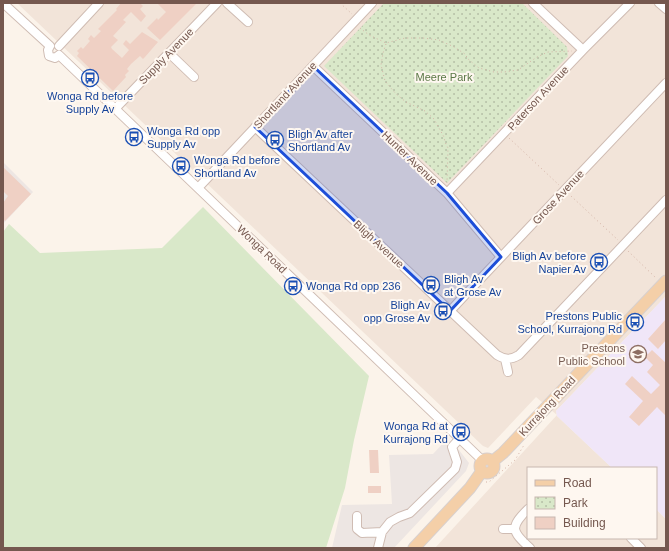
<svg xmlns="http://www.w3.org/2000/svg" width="669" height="551" font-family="Arial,sans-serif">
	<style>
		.residential { fill: #f2e4d9 }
		.industrial { fill: #ede6e3 }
		.education { fill: #f0e6f8 }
		.grass { fill: #d9e8c9 }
		.park { fill: url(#park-dots) }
		.building { fill: #efd0c4 }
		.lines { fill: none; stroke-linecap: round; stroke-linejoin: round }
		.minor-casing { stroke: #cfbcb3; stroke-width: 10 }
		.major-casing { stroke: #d8d0ce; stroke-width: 13 }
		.path { stroke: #d4b3a6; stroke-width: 1; stroke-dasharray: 1 3; stroke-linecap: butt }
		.minor { stroke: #fff; stroke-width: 8 }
		.major { stroke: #f4cfa8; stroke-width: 11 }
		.marked { fill: #1d4ed8; fill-opacity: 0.2; stroke: #1d4ed8; stroke-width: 3; stroke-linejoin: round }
		.labels { text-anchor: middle; stroke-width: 4; stroke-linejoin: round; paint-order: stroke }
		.street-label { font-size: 11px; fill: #75584f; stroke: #fef7f0 }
		.park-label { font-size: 11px; fill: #5c7947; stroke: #fef7f0 }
		.transit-label { font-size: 11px; fill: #164399; stroke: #fef7f0; text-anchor: start }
		.education-label { font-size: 11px; fill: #785e54; stroke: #fef7f0; text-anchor: end }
	</style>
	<defs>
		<pattern id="park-dots" width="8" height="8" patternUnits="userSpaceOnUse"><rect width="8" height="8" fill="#d9e8c9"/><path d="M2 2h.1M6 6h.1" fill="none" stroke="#b5bfa6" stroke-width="1.8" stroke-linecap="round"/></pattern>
	</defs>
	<rect width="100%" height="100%" fill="#fbf3ea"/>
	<!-- residential -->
	<path class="residential" d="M17 3H666V296L556 411 557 416 612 468H528V538H656V509L666 519V548H435L557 415 536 397 488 448 483 446Z"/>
	<!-- industrial -->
	<path class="industrial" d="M3 162 33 192 3 224Z
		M447 439 459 450 469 463 466 471 394 548H332L342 505 392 504 389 455 433 454Z"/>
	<!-- education -->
	<path class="education" d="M666 296V519L656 509V468H612L557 416 556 411Z"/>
	<!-- grass -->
	<path class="grass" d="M203 207 369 376 354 440 345 488 326 548H3V232L9 224 40 253 162 248Z"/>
	<!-- park -->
	<path class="park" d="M384 3H522L567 47 568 56 447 183 324 66Z"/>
	<!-- building -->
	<path class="building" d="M121 3H140L143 6 140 9 146 16 141 22 131 12 123 20 126 22 113 36 118 40 111 47 112 49 122 58 129 50 123 44 126 40 130 44 142 32 158 42 145 57 143 59 140 56 131 64 127 69 129 71 125 75 126 77 113 91 77 56 79 53 77 51 81 47 83 49 90 41 88 39 91 35 94 38 101 31 98 29 117 10 116 9Z
		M157 3H197L160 40 147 28 157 18 158 20 166 12Z
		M3 167 31 194 5 221 3 219V203L8 196 3 191Z
		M666 319V340L658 349 648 339Z
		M652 350 666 363V416L657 407 639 426 629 417 643 401 625 384 632 376 651 394 660 385 647 372 653 365 645 357Z
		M369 450H378L379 473H370Z
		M368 486H381V493H368Z"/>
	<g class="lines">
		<!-- minor casing -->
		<g class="minor-casing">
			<path id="minor" d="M3 3 50 46
				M227 3 248 22
				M533 3 583 50
				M659 3 666 9
				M50 46 48 50 49 56 55 58 59 55
				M59 46 99 3
				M169 53 194 77
				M59 55 482 460
				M313 66 447 193 501 257
				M115 109 217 3
				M255 127 497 355C505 360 511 360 519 355L666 200
				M198 188 372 3
				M447 193 583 50 630 3
				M450 311 666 83
				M505 359 508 372
				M528 509C510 527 511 531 530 548
				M357 516V529L362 533 382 532
				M503 529H515
				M631 538 641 548
				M378 548 382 532 390 522 399 517 410 513 455 469 457 462 452 447 460 438"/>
		</g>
		<!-- major casing -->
		<g class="major-casing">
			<path id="major" d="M480 466a7 7 0 1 1 14 0a7 7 0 1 1-14 0Z
				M493 461 503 453 666 281
				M414 548 470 488 482 471"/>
		</g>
		<!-- path -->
		<path class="path" d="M340 3 352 14
			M360 28 369 35 386 43 405 38H423L439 40 454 47 465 54 468 59 479 68 494 72H504L518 70 537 57 548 52 572 51
			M386 44 383 53 381 65 385 81 396 94 406 102 425 111 434 119 444 137 445 142 448 148 447 183
			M509 138 559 185
			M571 196 618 240
			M628 251 656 278
			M486 482H489L515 460 524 445"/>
		<!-- minor -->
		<use href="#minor" class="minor"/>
		<!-- major -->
		<use href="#major" class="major"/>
	</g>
	<!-- marked area -->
	<path class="marked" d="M313 66 447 193 501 257 450 311 255 127Z"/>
	<!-- icons -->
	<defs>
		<g id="bus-ring" transform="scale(0.9)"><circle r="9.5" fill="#fef7f0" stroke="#1a4fb4" stroke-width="1.5"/><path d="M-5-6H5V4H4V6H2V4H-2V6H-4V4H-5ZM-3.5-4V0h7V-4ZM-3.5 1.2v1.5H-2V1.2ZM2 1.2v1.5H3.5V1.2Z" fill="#1a4fb4"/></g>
		<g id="school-ring" transform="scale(0.9)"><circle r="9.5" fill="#fef7f0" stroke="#8d6e63" stroke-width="1.5"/><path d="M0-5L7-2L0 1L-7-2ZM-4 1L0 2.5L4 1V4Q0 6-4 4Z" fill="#8d6e63"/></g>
	</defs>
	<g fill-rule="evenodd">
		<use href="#bus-ring" x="90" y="78"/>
		<use href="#bus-ring" x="134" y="137"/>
		<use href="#bus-ring" x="275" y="140"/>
		<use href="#bus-ring" x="181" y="166"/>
		<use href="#bus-ring" x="599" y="262"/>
		<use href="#bus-ring" x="431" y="285"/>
		<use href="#bus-ring" x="293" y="286"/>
		<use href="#bus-ring" x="443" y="311"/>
		<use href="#bus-ring" x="635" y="322"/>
		<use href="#school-ring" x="638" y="354"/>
		<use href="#bus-ring" x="461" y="432"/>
	</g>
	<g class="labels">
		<!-- street labels -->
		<g class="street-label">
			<text transform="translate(166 56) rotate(-46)" y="4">Supply Avenue</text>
			<text transform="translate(285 95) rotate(-47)" y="4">Shortland Avenue</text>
			<text transform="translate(538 98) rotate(-47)" y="4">Paterson Avenue</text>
			<text transform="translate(410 158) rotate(44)" y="4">Hunter Avenue</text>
			<text transform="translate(558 197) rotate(-47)" y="4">Grose Avenue</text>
			<text transform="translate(379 244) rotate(43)" y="4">Bligh Avenue</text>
			<text transform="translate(262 249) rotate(44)" y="4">Wonga Road</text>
			<text transform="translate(547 406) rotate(-47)" y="4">Kurrajong Road</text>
		</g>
		<!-- park labels -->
		<g class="park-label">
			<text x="444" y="81">Meere Park</text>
		</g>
		<!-- transit labels -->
		<g class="transit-label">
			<text x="90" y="100" text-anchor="middle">Wonga Rd before<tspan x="90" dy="13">Supply Av</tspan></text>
			<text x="147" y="135">Wonga Rd opp<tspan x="147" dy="13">Supply Av</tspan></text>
			<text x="288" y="138">Bligh Av after<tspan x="288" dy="13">Shortland Av</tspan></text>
			<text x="194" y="164">Wonga Rd before<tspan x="194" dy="13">Shortland Av</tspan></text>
			<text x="586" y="260" text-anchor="end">Bligh Av before<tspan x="586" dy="13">Napier Av</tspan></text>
			<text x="444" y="283">Bligh Av<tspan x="444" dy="13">at Grose Av</tspan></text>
			<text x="306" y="290">Wonga Rd opp 236</text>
			<text x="430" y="309" text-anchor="end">Bligh Av<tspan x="430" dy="13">opp Grose Av</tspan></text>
			<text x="622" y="320" text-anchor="end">Prestons Public<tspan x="622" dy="13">School, Kurrajong Rd</tspan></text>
			<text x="448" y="430" text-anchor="end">Wonga Rd at<tspan x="448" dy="13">Kurrajong Rd</tspan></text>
		</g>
		<!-- education labels -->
		<g class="education-label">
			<text x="625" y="352">Prestons<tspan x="625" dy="13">Public School</tspan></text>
		</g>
	</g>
	<!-- border -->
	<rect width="669" height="551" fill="none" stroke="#75584f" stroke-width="8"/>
	<!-- legend -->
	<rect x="527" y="467" width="130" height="72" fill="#fef7f0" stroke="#c7b7b0"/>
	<rect x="535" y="480" width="20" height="6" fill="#f4cfa8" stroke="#c7b7b0"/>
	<text x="563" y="487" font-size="12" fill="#75584f">Road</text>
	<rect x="535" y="497" width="20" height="12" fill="url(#park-dots)" stroke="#c7b7b0"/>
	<text x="563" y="507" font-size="12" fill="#75584f">Park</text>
	<rect x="535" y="517" width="20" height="12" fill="#efd0c4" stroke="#c7b7b0"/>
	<text x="563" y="527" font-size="12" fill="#75584f">Building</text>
</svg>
